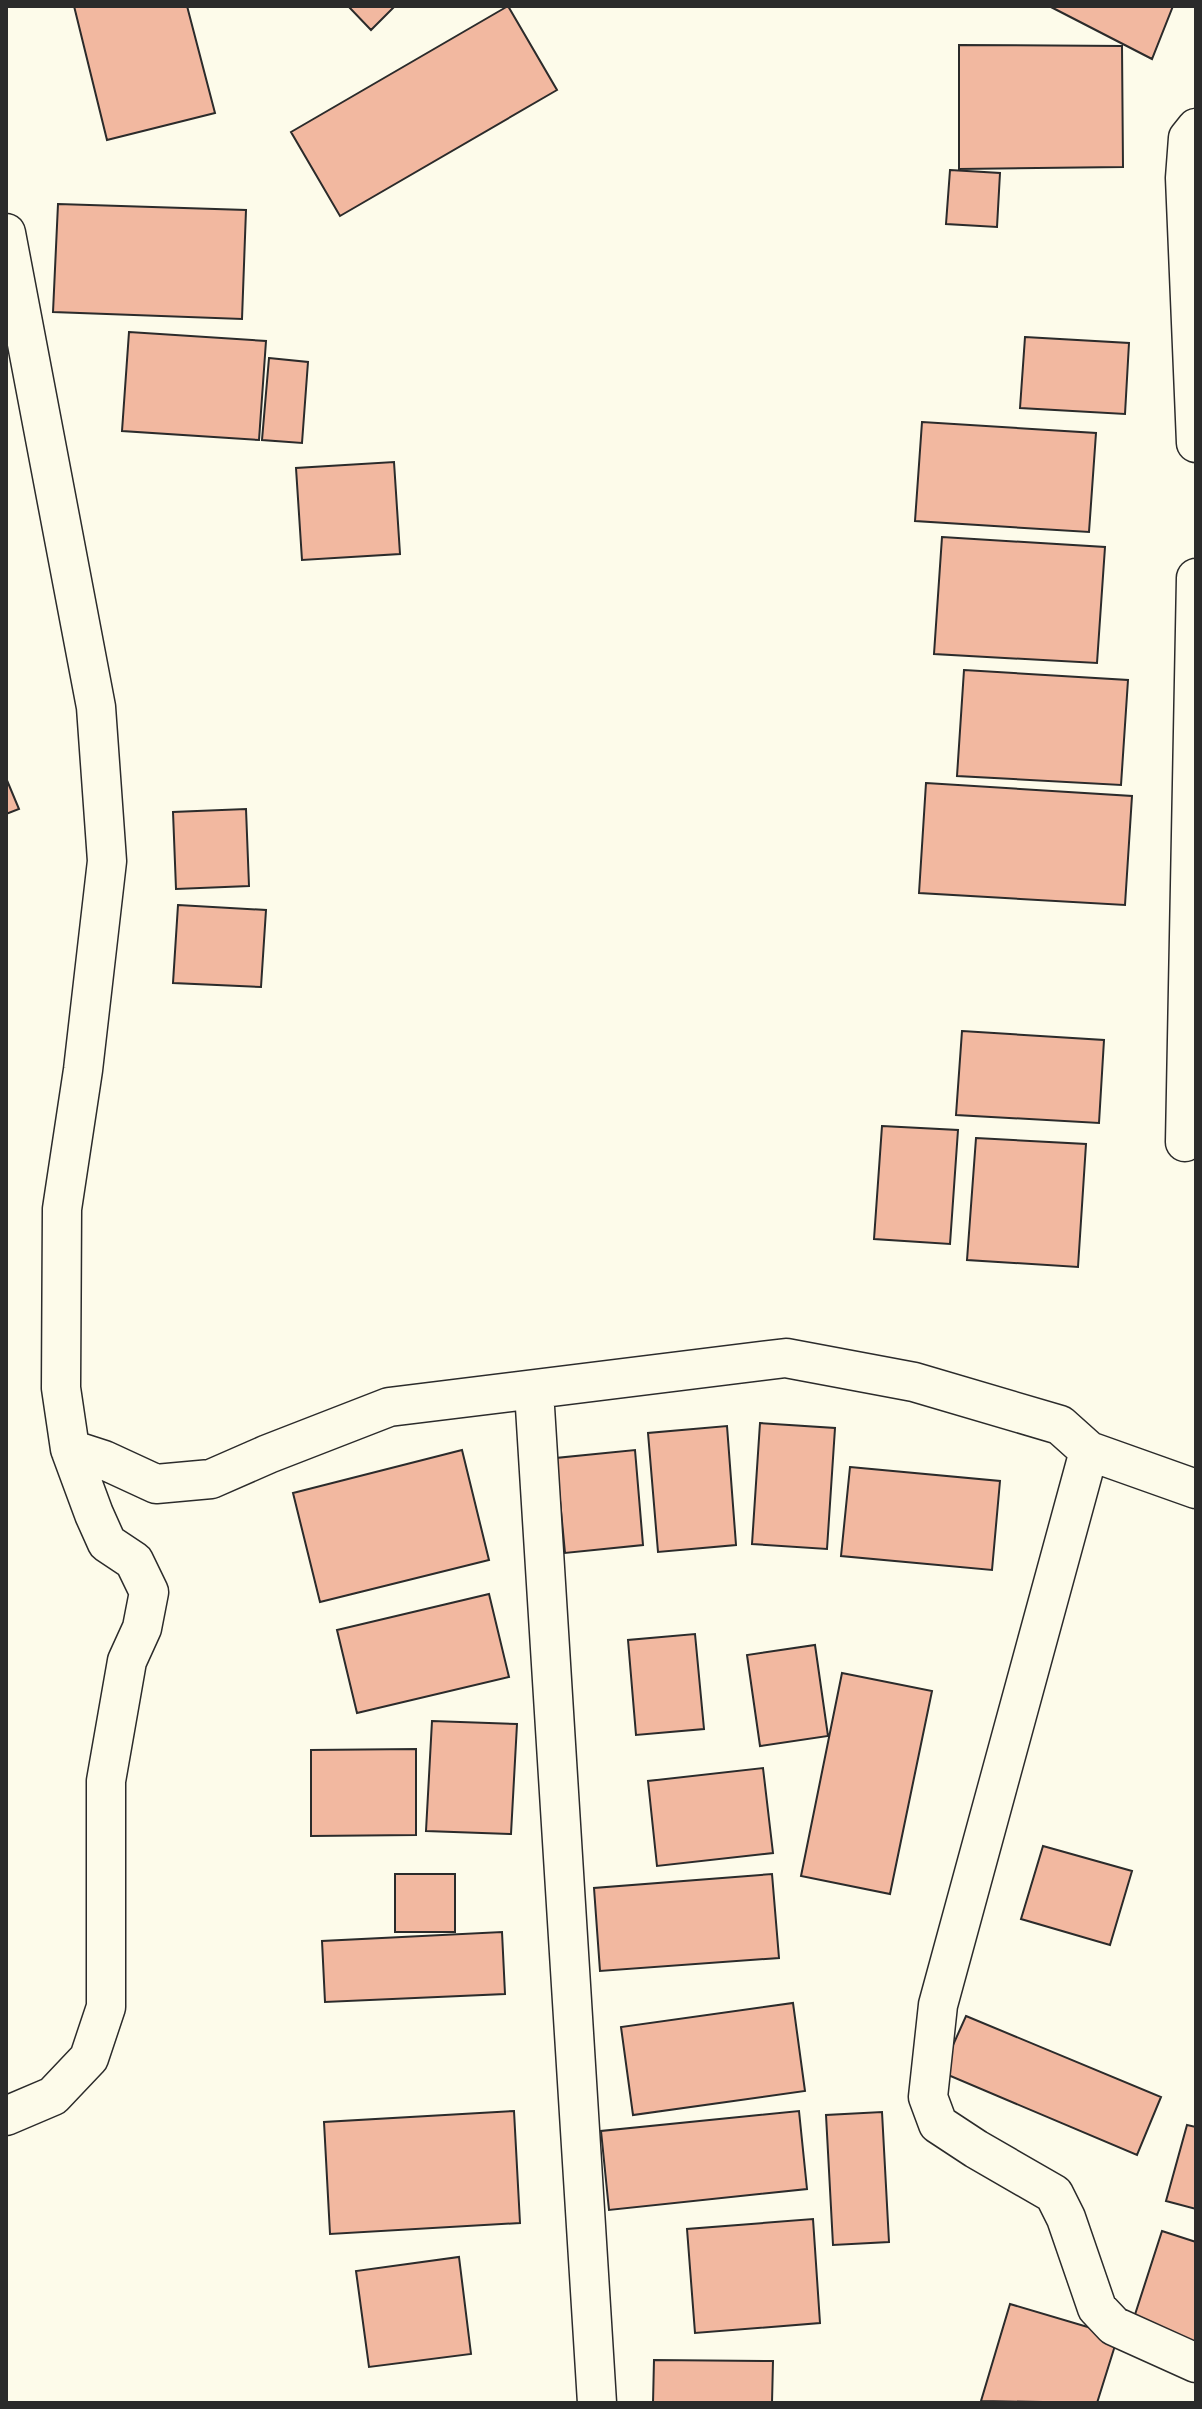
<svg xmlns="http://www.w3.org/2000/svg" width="1202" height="2409" font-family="Arial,sans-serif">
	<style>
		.building { fill: #f2b8a0; stroke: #2b2b2b; stroke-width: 2 }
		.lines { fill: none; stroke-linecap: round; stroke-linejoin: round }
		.street-casing { stroke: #2b2b2b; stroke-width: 41 }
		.street { stroke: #fdfbea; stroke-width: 38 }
	</style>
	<rect width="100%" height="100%" fill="#fdfbea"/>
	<!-- building -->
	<path class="building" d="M74 6H187L215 113 107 140Z
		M348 6H395L371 30Z
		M508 6 557 90 340 216 291 132Z
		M1049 6H1173L1152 59Z
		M959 45 1122 46 1123 167 959 169Z
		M950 170 1000 173 997 227 946 224Z
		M58 204 246 210 242 319 53 312Z
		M129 332 266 341 259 440 122 431Z
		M1025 337 1129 343 1125 414 1020 408Z
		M269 358 308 362 302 443 262 440Z
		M922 422 1096 433 1089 532 915 521Z
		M394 462 400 554 302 560 296 468Z
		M942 537 1105 547 1097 663 934 654Z
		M964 670 1128 680 1121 785 957 776Z
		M6 778 19 809 6 814Z
		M926 783 1132 796 1125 905 919 893Z
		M246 809 249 886 176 889 173 812Z
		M178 905 266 910 261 987 173 983Z
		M962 1031 1104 1040 1099 1123 956 1115Z
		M882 1126 958 1130 950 1244 874 1239Z
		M976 1138 1086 1144 1078 1267 967 1260Z
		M760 1423 835 1428 827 1549 752 1544Z
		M727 1426 736 1545 658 1552 648 1433Z
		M462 1450 489 1560 320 1602 293 1493Z
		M635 1450 643 1545 565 1553 556 1458Z
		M850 1467 1000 1481 992 1570 841 1556Z
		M489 1594 509 1677 357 1713 337 1630Z
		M695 1634 704 1729 636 1735 628 1640Z
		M815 1645 828 1736 760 1746 747 1655Z
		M842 1673 932 1691 890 1894 801 1876Z
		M432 1721 517 1724 511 1834 426 1831Z
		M416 1749V1835L311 1836V1750Z
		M763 1768 773 1853 657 1866 648 1781Z
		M1043 1846 1132 1871 1110 1945 1021 1919Z
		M395 1874H455V1932H395Z
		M772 1874 779 1958 600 1971 594 1888Z
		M502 1932 505 1994 325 2002 322 1941Z
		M793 2003 805 2091 633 2115 621 2027Z
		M966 2016 1161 2097 1137 2155 941 2072Z
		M514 2111 520 2223 330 2234 324 2122Z
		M799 2111 807 2189 609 2210 601 2131Z
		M882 2112 889 2242 833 2245 826 2115Z
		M1187 2125 1196 2127V2209L1166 2201Z
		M813 2219 820 2323 695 2333 687 2229Z
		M1162 2231 1196 2242V2350L1130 2330Z
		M459 2257 471 2354 369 2367 356 2271Z
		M1010 2304 1118 2336 1097 2403 981 2401Z
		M654 2360 773 2361 772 2403H653Z"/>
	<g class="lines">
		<!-- street casing -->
		<g class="street-casing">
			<path id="street" d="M1196 128 1188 138 1185 178 1196 443
				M6 233 96 707 107 861 83 1070 62 1209 61 1388 70 1449 104 1460 156 1484 211 1479 268 1454 389 1407 786 1358 914 1382 1060 1425 1089 1451 1196 1489
				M1185 1142 1196 578
				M534 1391 597 2403
				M1089 1451 938 2005 928 2097 938 2124 976 2149 1054 2194 1066 2218 1097 2308 1114 2326 1196 2363
				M6 2116 53 2096 89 2058 106 2007V1781L127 1661 142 1628 149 1592 134 1561 107 1543 94 1514 70 1449"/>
		</g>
		<!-- street -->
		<use href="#street" class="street"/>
	</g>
	<!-- border -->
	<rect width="1202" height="2409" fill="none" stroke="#2b2b2b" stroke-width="16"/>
</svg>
